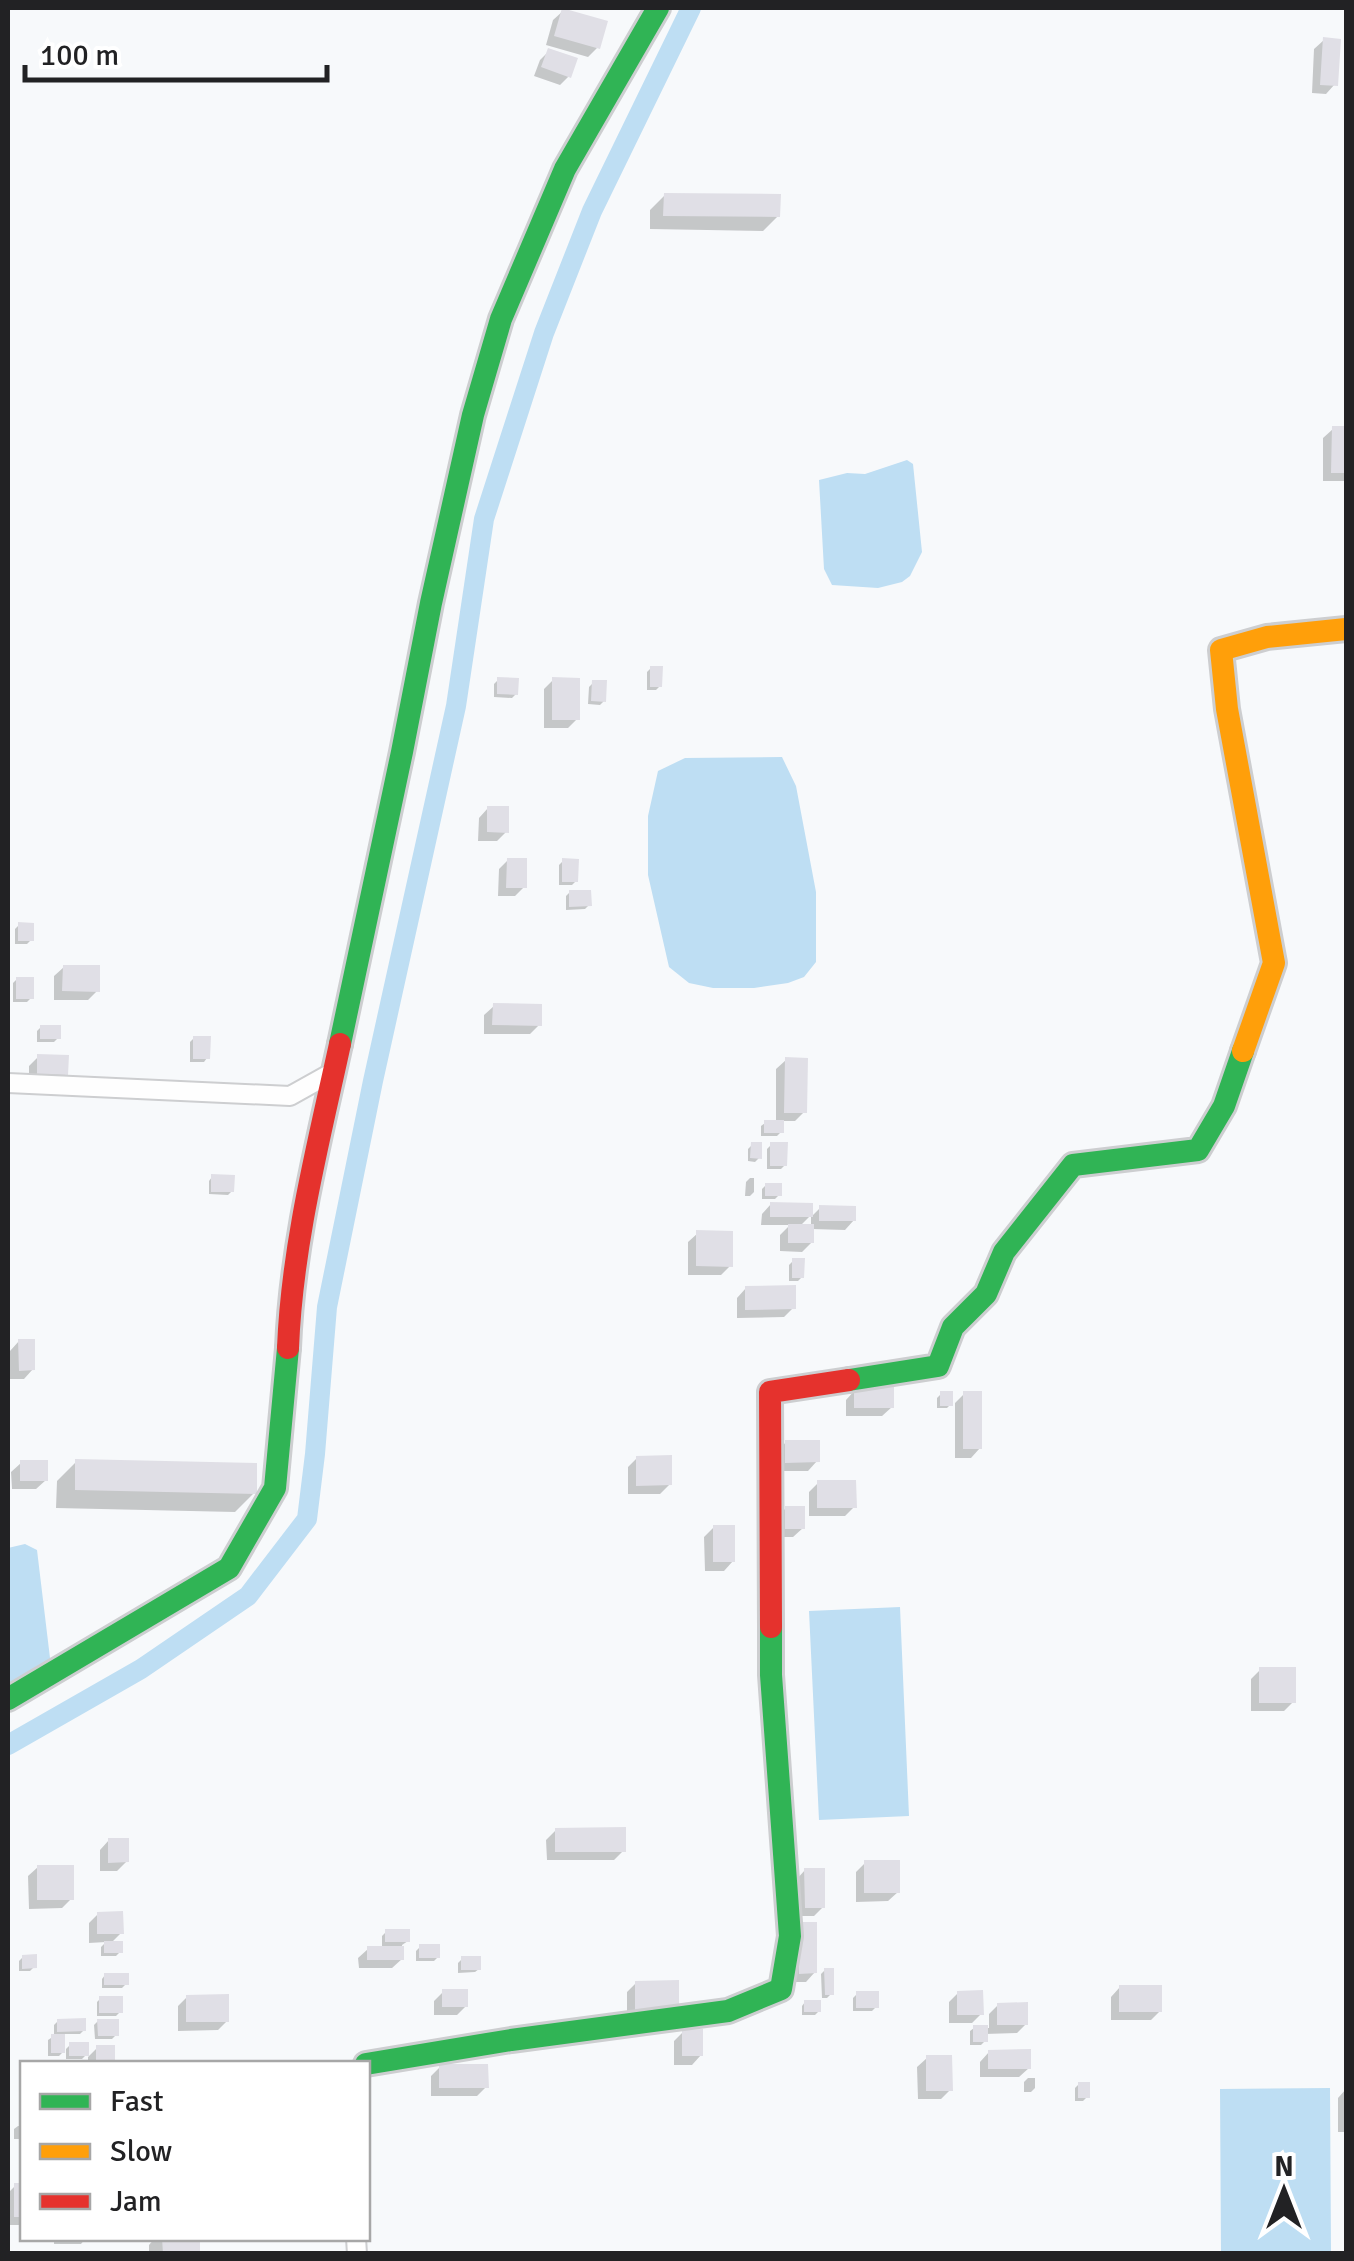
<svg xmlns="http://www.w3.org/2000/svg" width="1354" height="2261" font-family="Signika,sans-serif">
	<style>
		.water { fill: #bedef3 }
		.shadow { fill: #0003 }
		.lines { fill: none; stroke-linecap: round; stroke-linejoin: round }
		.canal { stroke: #bedef3; stroke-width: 20 }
		.building { fill: #e0dfe6 }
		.street-casing { stroke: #cdced0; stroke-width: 22 }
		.fast-casing { stroke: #cdced0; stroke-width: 28 }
		.slow-casing { stroke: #cdced0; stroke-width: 28 }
		.jam-casing { stroke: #cdced0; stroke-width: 28 }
		.street { stroke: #fefefe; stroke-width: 18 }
		.fast { stroke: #30b455; stroke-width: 22 }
		.slow { stroke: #ff9f0a; stroke-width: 22 }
		.jam { stroke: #e5322d; stroke-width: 22 }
	</style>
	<rect width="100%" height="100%" fill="#f7f9fb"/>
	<!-- water -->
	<path class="water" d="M907 460 913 464 922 552 910 576 902 582 878 588 832 585 824 569 819 480 847 473 865 474Z
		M782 757 796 786 816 892V962L804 977 788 983 754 988H713L689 983 669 967 648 875V816L658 771 685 758Z
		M25 1544 37 1550 50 1658 48 1666 8 1692V1548Z
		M900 1607 909 1816 819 1820 809 1611Z
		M1330 2088 1331 2253H1221L1220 2089Z"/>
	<!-- shadow -->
	<path class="shadow" d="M563 11 597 48 588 57 546 45 553 20Z
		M1324 40 1335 84 1326 94 1312 93 1314 49Z
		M549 51 569 76 560 85 534 76 540 60Z
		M665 195 778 216 763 231 650 229V210Z
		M1333 429H1346V479L1345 481H1323V438Z
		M651 668 660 686 656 690H647V672Z
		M498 680 516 694 512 698 494 697V684Z
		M553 680 577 719 568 728H544V689Z
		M593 683 604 701 600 705 588 704 589 687Z
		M488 808 506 832 497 841H478L479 818Z
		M508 860 524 887 515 896H498L499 869Z
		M563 861 576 881 572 885H559V865Z
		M570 892 589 905 585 909 566 910V896Z
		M19 925 31 940 27 944H15V929Z
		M64 967 97 991 88 1000H54V976Z
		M17 979 31 998 27 1002H13V983Z
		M494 1006 539 1025 530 1034H484V1015Z
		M41 1027 58 1038 54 1042H37V1031Z
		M194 1038 207 1058 204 1062H190V1042Z
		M38 1057 66 1074 57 1083 29 1082V1066Z
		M786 1060 804 1112 795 1121H782L781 1132 777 1136H761V1126L765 1123H776V1069Z
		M752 1145 759 1158 755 1162 748 1161V1149Z
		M771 1145 785 1165 781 1169H767V1149Z
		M212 1177 232 1191 228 1195 209 1194V1181Z
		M750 1178H754V1192L750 1196H745L746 1182Z
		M766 1185 779 1195 775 1199H762V1189Z
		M771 1204 810 1216 800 1226H811V1217L820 1208 854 1220 845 1230 812 1229V1242L802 1252 780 1251V1235L790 1225H761L762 1214Z
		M698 1233 730 1266 721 1275H688V1242Z
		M793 1261 802 1277 798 1281H789V1265Z
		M746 1288 793 1308 784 1317 737 1318V1298Z
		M19 1341 33 1369 24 1379H10V1351Z
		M855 1390 892 1407 882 1416H846V1400Z
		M941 1394 951 1404 947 1408H937V1398Z
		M964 1394 980 1448 971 1458H955V1403Z
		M786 1442 817 1461 808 1471H777V1452Z
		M637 1458 670 1484 660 1494H628V1467Z
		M76 1462 254 1493 235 1512 56 1508 57 1481Z
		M21 1463 46 1480 36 1489H12L11 1472Z
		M818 1483 854 1507 845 1516H809V1492Z
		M786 1508 803 1528 793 1537H776V1518Z
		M714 1527 733 1561 724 1571H705L704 1537Z
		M1260 1670 1293 1702 1284 1711H1251V1679Z
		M556 1830 624 1850 614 1860H547L546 1840Z
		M109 1840 127 1861 117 1871H100V1850Z
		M865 1863 898 1892 888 1901 856 1902V1872Z
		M38 1867 71 1899 62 1908 29 1909 28 1876Z
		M805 1870 823 1907 814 1916H796V1880Z
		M98 1914 121 1933 111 1943 120 1952 116 1956H101V1947L106 1942 89 1943V1923Z
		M799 1924 815 1972 806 1982H790Z
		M386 1932 408 1941 402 1945V1959L392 1968H359L358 1958 368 1949 382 1948V1936Z
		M420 1947 438 1957 434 1961H416V1951Z
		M23 1957 34 1967 30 1971H19V1961Z
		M462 1959 479 1969 475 1972 458 1973V1963Z
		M825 1970 831 1994 827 1998H822L821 1974Z
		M105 1975 126 1984 122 1988H102V1979Z
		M636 1983 667 2019H627V1992Z
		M1120 1987 1160 2011 1151 2020H1111V1997Z
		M443 1992 466 2006 457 2015H434V2001Z
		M958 1993 981 2014 972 2023H949V2002Z
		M857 1994 876 2007 872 2011H853V1998Z
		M187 1997 227 2021 218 2030 178 2031V2006Z
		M101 1998 120 2012 116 2016H97V2002Z
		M805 2002 819 2011 815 2015H802V2006Z
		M998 2005 1026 2024 1017 2033 985 2034V2041L981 2045H970V2031L974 2028H989V2014Z
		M58 2021 84 2030 80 2034H63V2052L59 2056H48V2040L54 2036V2025Z
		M98 2021 116 2035 112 2039H95L94 2025Z
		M683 2032 701 2055 692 2065H674V2041Z
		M70 2045 86 2055 82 2059H66V2049Z
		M97 2048 112 2064H88V2057Z
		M989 2052 1029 2068 1019 2077H980V2062Z
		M927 2058 950 2090 941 2099H918L917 2067Z
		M440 2067 486 2087 477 2096H431V2076Z
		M1028 2078H1035V2088L1031 2092H1024V2082Z
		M1079 2084 1087 2097 1083 2101H1075V2088Z
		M1346 2089V2132H1338V2098Z
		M18 2126H22V2139H14V2129Z
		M15 2186H22V2225H8V2193Z
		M54 2238H86L81 2244H54Z
		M155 2238H198V2254H149V2245Z"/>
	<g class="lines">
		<!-- canal -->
		<path class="canal" d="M8 1745 141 1669 248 1596 307 1519 315 1454 327 1307 373 1081 456 706 484 519 544 333 592 211 691 8"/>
	</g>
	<!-- building -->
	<path class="building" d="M562 8 608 21 600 49 554 36Z
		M1323 37 1341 39 1338 86 1320 85Z
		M548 48 578 58 571 78 541 67Z
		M664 193 781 194 780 217 663 216Z
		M1332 426H1346V473H1331Z
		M650 666H663L662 687H650Z
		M497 677 519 678 518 695 497 694Z
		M552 677 580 678V720H552Z
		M592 680H607L606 702 591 701Z
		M487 806H509V833L487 832Z
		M507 858H527V888H506Z
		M562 858 579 859 578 882H562Z
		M569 890H591L592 906 569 907Z
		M18 922 34 923V941H18Z
		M63 965H100V992L62 991Z
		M16 977H34V999H16Z
		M493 1003 542 1004V1026L492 1025Z
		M40 1025H61V1039H40Z
		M193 1036H211L210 1059H193Z
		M37 1054 69 1055 68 1075 37 1074Z
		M785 1057 808 1058 807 1113H784Z
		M764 1120H784V1133H764Z
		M751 1142H762V1159L750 1158Z
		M770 1142H788L787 1166H770Z
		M211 1174 235 1175 234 1192H211Z
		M765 1183H782V1196H765Z
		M770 1202 813 1203V1217H770Z
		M819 1205 856 1206V1221H819Z
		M788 1224H814V1243H788Z
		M696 1230 733 1231V1267L696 1266Z
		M792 1258H805L804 1278H792Z
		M796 1285V1309L745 1310V1286Z
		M18 1339H35V1370L19 1371Z
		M894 1387V1408H854V1388Z
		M940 1391H953V1406H940Z
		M963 1391H982V1449H963Z
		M785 1440H820V1462L785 1463Z
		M672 1455V1485L636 1486V1456Z
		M75 1459 257 1463V1494L75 1490Z
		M20 1460H48V1481H20Z
		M817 1480H856L857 1508H817Z
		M785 1506H805V1529H785Z
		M713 1525H735V1562H713Z
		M1259 1667H1296V1703H1259Z
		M626 1827V1852H555V1828Z
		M108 1838H129V1862L108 1863Z
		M864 1860H900V1893H864Z
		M37 1865H74V1900H37Z
		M804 1868H825V1908H805Z
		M123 1911 124 1934H97V1912Z
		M798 1922H817V1973L799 1974Z
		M385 1929H410V1942H385Z
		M104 1941H123V1953H104Z
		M419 1944H440V1958H419Z
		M367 1946H404V1960H367Z
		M37 1954V1968L22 1969V1955Z
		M461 1956H481V1970H461Z
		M824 1968H834V1995H825Z
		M104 1973H129V1985H104Z
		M679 1980V2011H635V1981Z
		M1119 1985H1162V2012H1119Z
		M442 1989H468V2007H442Z
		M983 1990 984 2015H957V1991Z
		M856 1991H879V2008H856Z
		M229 1994V2022H186V1995Z
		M99 1996H123V2013H99Z
		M804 2000H821V2012H804Z
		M1028 2002V2025H997V2003Z
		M86 2018V2031L57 2032V2019Z
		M97 2019H119V2036H98Z
		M973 2025H988V2042H973Z
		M703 2029V2056H682V2030Z
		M51 2034H65V2053H51Z
		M69 2042H89V2056H69Z
		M96 2045H115V2064H96Z
		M1031 2049V2069H988V2050Z
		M926 2055H952L953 2091H926Z
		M439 2064H488L489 2088H439Z
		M1078 2082H1090V2098H1078Z
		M14 2183H22V2217H14Z
		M162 2238H200V2254H163Z"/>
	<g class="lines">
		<!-- street casing -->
		<g class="street-casing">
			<path id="street" d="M8 1083 290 1096 333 1072
				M356 2238 357 2254"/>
		</g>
		<!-- fast casing -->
		<g class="fast-casing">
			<path id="fast" d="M340 1044 402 752 431 603 473 415 501 319 565 169 658 8
				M849 1380 938 1366 953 1327 986 1294 1004 1252 1073 1165 1198 1150 1224 1106 1243 1051
				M8 1699 229 1568 275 1488 288 1348
				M366 2064 511 2040 728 2011 781 1989 790 1936 771 1675V1627"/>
		</g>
		<!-- slow casing -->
		<g class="slow-casing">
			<path id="slow" d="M1243 1051 1274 963 1227 709 1221 650 1267 637 1346 629"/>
		</g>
		<!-- jam casing -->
		<g class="jam-casing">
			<path id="jam" d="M288 1348C292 1245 318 1145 340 1044
				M771 1627 770 1392 849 1380"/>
		</g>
		<!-- street -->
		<use href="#street" class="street"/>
		<!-- fast -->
		<use href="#fast" class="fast"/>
		<!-- slow -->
		<use href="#slow" class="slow"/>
		<!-- jam -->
		<use href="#jam" class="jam"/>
	</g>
	<!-- border -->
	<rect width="1354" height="2261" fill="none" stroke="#222224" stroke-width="20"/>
	<!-- legend -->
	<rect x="20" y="2061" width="350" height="180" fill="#ffffff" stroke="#a7a7a7" stroke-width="2.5"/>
	<rect x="40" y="2094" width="50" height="15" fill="#30b455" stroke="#a7a7a7" stroke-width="2.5"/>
	<text x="110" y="2111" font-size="30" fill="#222224">Fast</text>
	<rect x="40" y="2144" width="50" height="15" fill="#ff9f0a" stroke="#a7a7a7" stroke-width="2.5"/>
	<text x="110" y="2161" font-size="30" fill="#222224">Slow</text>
	<rect x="40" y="2194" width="50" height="15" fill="#e5322d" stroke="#a7a7a7" stroke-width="2.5"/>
	<text x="110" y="2211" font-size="30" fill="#222224">Jam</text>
	<!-- north arrow -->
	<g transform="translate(1284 2191)" stroke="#ffffff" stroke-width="8" paint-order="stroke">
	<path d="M0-8L18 38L0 25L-18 38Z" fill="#222224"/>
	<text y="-15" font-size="28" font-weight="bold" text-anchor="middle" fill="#222224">N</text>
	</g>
	<!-- scale -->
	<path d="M25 65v15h302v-15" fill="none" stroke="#222224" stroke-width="5"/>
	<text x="40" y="65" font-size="30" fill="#222224" stroke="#ffffff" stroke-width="8" paint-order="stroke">100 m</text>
</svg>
